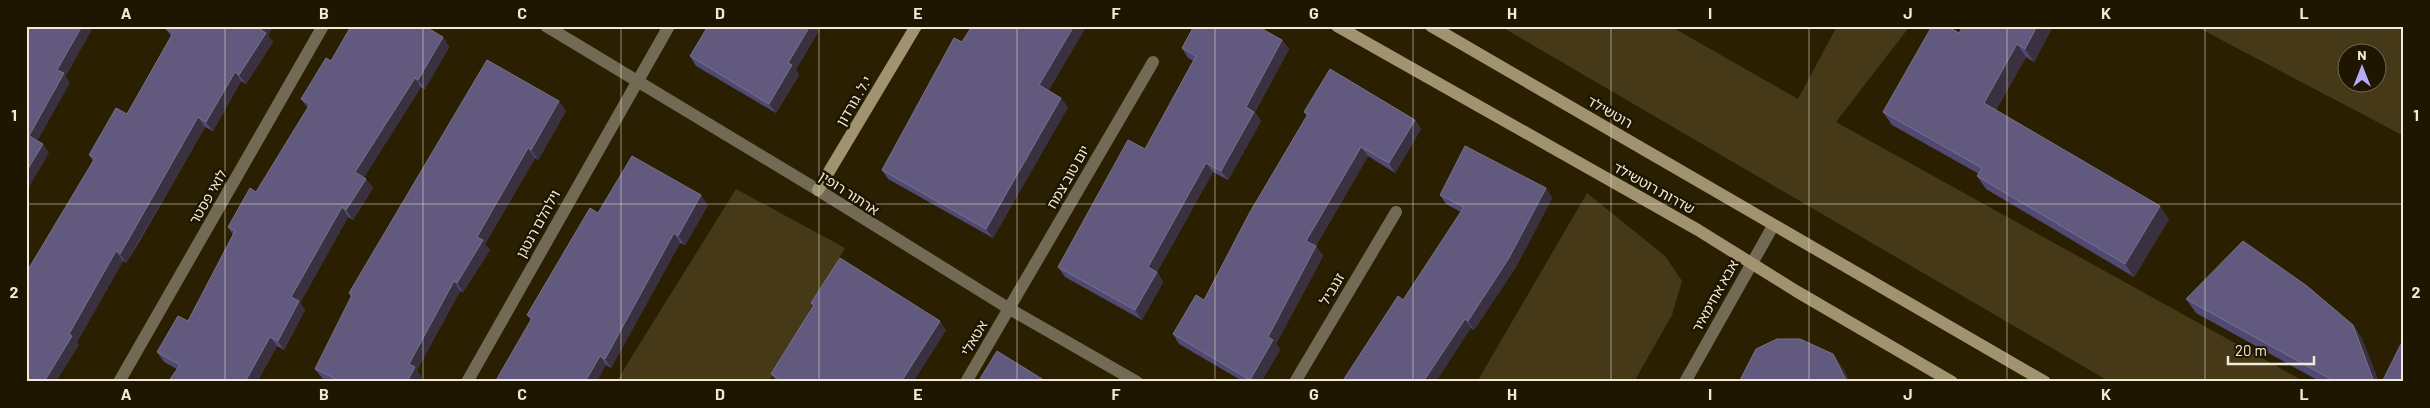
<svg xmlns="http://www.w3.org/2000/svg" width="2430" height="408" font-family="Barlow,'Noto Sans Hebrew',sans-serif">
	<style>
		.park { fill: #453918; fill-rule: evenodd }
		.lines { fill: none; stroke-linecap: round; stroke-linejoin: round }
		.street { stroke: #726a54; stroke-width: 12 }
		.secondary { stroke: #a19370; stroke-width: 12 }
		.wall { fill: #504973 }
		.shaded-wall { fill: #3a3140 }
		.building { fill: #615a7e; stroke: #78718c }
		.grid { fill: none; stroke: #f1ead9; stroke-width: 1; stroke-opacity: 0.55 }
		.labels { text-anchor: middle; stroke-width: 5; stroke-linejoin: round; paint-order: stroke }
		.street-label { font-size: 14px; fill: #f1ead9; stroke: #1e1601 }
		.neatline { fill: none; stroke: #f1ead9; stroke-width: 2 }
		.grid-label { font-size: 16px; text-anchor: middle; font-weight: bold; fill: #f1ead9 }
	</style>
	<rect width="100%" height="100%" fill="#2a1f00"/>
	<!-- park -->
	<path class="park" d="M1500 26H1670L1798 99 1837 26H1910L1836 122 2305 382H2110Z
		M2195 26H2404V136ZM2348 52H2378V82H2348Z
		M736 189 845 248 769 382H616Z
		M1587 193 1665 256 1682 281 1672 315 1634 382H1477Z"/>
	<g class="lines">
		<!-- street -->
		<path class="street" d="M546 26 818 190 1008 308 1137 382
			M119 382 323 26
			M467 382 669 26
			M966 382 1153 62
			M1295 382 1396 212
			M1685 382 1773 226"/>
		<!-- secondary -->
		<path class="secondary" d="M1337 26 1698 230 1796 291 1952 382
			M1431 26C1636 144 1840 265 2045 382
			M818 190 916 26"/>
	</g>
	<!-- wall -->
	<path class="wall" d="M2053 26 2034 62 2026 57 1996 110 2169 219 2134 277 1986 189 1977 176 1979 174 1892 125 1883 112 1959 33Z
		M166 29 268 36 273 42 246 84 241 81 213 131 205 127 138 244 126 263 123 261 77 342 79 345 27 291 26 290V285L93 161 89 155 127 114 171 36Z
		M443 37 449 47 425 89 421 87 364 177 373 188 353 220 348 217 300 303 305 310 284 350 277 346 257 382H168L177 369 164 362 157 352 188 321 233 235 228 227 256 192 308 108 301 99 331 61Z
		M1282 40 1289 49 1255 112 1261 121 1228 180 1213 172 1157 272 1163 282 1142 320 1065 277 1058 267 1145 149 1194 61 1188 58 1182 48Z
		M962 42 1048 91 1068 107 993 238 888 179 882 170Z
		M690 56 796 70 799 75 776 113 696 66Z
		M566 111 538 160 535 158 485 244 490 250 463 292 460 291 417 370 421 377 419 382H328L322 378 315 369 351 297 349 293Z
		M1304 112 1415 120 1421 129 1395 173 1368 156 1316 246 1323 256 1276 344 1280 350 1261 382H1244L1179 344 1173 334 1204 300 1307 116Z
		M1546 188 1552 198 1516 267 1474 330 1471 328 1403 300 1461 212 1446 204 1440 195Z
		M708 205 685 245 680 243 611 368 531 320 527 315 598 213Z
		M2186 299 2353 325 2362 339 2379 382H2321L2196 313Z
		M811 303 946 330 913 382H777L771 374 813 306Z"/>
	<!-- shaded-wall -->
	<path class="shaded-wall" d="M82 26H94L66 76 70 83 35 145 29 136 57 70Z
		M262 26H273L268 36 273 42 246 84 239 75Z
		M810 26H822L796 70 799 75 776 113 769 104 788 63Z
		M1074 26H1087L1046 95 1039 85Z
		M2037 26H2053L2034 62 2025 49Z
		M443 37 449 47 425 89 418 80Z
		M1282 40 1289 49 1255 112 1261 121 1228 180 1221 171 1246 107Z
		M2017 44 2026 57 1993 115 1984 103Z
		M235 72 241 81 213 131 206 122Z
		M415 78 421 87 362 181 355 172Z
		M1061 98 1068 107 993 238 986 229Z
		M559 101 566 111 538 160 531 150Z
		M198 117 205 127 126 263 120 254Z
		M1415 120 1421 129 1395 173 1389 163Z
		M43 144 49 153 26 192V172Z
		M1361 147 1368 156 1313 251 1306 241Z
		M528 148 535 158 485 244 490 250 463 292 457 283 477 237Z
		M1206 163 1213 172 1154 277 1148 267Z
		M366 179 373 188 353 220 346 210Z
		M1546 188 1552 198 1516 267 1474 330 1468 321Z
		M701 195 708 205 685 245 678 236Z
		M2160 206 2169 219 2134 277 2125 264Z
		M342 207 348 217 300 303 305 310 284 350 278 341 291 297Z
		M674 233 680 243 611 368 605 359Z
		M1316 246 1323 256 1276 344 1280 350 1261 382H1251L1250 380 1268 337Z
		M116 251 123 261 77 342 79 345 56 382H44L69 334Z
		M1157 272 1163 282 1142 320 1135 310Z
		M454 281 460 291 417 370 421 377 419 382H407L409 364Z
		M1465 319 1471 328 1436 382H1423Z
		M940 321 946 330 913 382H901Z
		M2353 325 2362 339 2379 382H2374Z
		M270 337 277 346 257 382H245Z
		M1833 354 1843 368 1850 382H1847Z
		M600 356 606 365 597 382H585Z"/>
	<!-- building -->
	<path class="building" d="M26 26H82L57 70 64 73 29 136 43 144 26 172Z
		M168 26H262L260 29 266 33 239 75 235 72 206 122 198 117 131 235 120 254 116 251 69 334 72 336 44 382H26V295L31 288 26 285V273L95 158 89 155 116 108 127 114 173 33 166 29Z
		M351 26H424L443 37 418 80 415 78 355 172 366 179 346 210 342 207 291 297 299 301 278 341 270 337 245 382H168L180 365 157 352 178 316 188 321 235 231 228 227 250 188 256 192 310 104 301 99 326 58 331 61Z
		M708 26H810L788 63 792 65 769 104 690 56Z
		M972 26H1074L1039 85 1061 98 986 229 882 170 954 38 962 42Z
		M1194 26H1257L1282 40 1246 107 1254 112 1221 171 1206 163 1148 267 1157 272 1135 310 1058 267 1128 140 1145 149 1196 56 1182 48Z
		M1932 26H1947L1959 33 1963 26H2037L2025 49 2017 44 1984 103 2160 206 2125 264 1977 176 1982 168 1883 112Z
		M487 60 559 101 531 150 528 148 477 237 483 240 457 283 454 281 409 364 415 367 407 382H334L336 379 315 369 352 295 349 293Z
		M1330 69 1415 120 1389 163 1361 147 1306 241 1316 246 1268 337 1273 340 1250 380 1173 334 1196 295 1204 300 1250 212 1308 114 1304 112Z
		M1465 146 1546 188 1509 258 1468 321 1465 319 1423 382H1342L1398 296 1403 300 1464 207 1440 195Z
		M632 156 701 195 678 236 674 233 605 359 600 356 585 382H495L532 318 527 315 590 208 598 213Z
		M2243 241 2307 286 2353 325 2374 382H2336L2186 299Z
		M840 258 940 321 901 382H784L771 374 814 305 811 303Z
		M2404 338V382H2382Z
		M1777 339H1800L1833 354 1847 382H1739L1756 349Z
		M997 351 1047 382H978Z"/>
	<!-- grid -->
	<path class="grid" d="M225 26V382M423 26V382M621 26V382M819 26V382M1017 26V382M1215 26V382M1413 26V382M1611 26V382M1809 26V382M2007 26V382M2205 26V382M26 204H2404"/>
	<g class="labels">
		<!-- street labels -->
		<g class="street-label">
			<text transform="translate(854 101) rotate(-59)" y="5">י.ל. גורדון</text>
			<text transform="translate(1610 112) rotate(30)" y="5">רוטשילד</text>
			<text transform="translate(1068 177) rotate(-60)" y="5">יום טוב צמח</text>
			<text transform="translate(1654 188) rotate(29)" y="5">שדרות רוטשילד</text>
			<text transform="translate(849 193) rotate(33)" y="5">ארתור רופין</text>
			<text transform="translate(208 197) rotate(-60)" y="5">לואי פסטר</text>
			<text transform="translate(538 224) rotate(-61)" y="5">וילהלם רנטגן</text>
			<text transform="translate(1332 289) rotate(-59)" y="5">זנגביל</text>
			<text transform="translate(1715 296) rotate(-61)" y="5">אבא אחימאיר</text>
			<text transform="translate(974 338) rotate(-60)" y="5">אטאלי</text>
		</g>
	</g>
	<!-- border -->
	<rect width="2430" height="408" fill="none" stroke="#1e1601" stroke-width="55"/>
	<!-- north arrow -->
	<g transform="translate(2362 68)"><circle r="24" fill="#1e1601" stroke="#726b57"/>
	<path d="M0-4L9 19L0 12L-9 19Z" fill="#b6abf8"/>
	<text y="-8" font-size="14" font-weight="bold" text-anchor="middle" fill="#f1ead9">N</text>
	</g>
	<!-- scale -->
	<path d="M2228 356v8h86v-8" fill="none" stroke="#f1ead9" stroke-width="2.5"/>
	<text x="2235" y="356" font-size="15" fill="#f1ead9" stroke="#1e1601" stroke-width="4" paint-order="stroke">20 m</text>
	<rect x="28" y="28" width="2374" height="352" class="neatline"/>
	<g class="grid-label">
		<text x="126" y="19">A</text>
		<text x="324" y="19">B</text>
		<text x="522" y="19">C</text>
		<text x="720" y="19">D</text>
		<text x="918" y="19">E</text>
		<text x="1116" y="19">F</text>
		<text x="1314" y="19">G</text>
		<text x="1512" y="19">H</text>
		<text x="1710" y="19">I</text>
		<text x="1908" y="19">J</text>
		<text x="2106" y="19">K</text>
		<text x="2304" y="19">L</text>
		<text x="14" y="121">1</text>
		<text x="2416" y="121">1</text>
		<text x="14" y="298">2</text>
		<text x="2416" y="298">2</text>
		<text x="126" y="400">A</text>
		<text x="324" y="400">B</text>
		<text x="522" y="400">C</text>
		<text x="720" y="400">D</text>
		<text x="918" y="400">E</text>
		<text x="1116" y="400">F</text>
		<text x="1314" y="400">G</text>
		<text x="1512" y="400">H</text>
		<text x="1710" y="400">I</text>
		<text x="1908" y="400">J</text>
		<text x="2106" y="400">K</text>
		<text x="2304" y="400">L</text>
	</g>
</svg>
